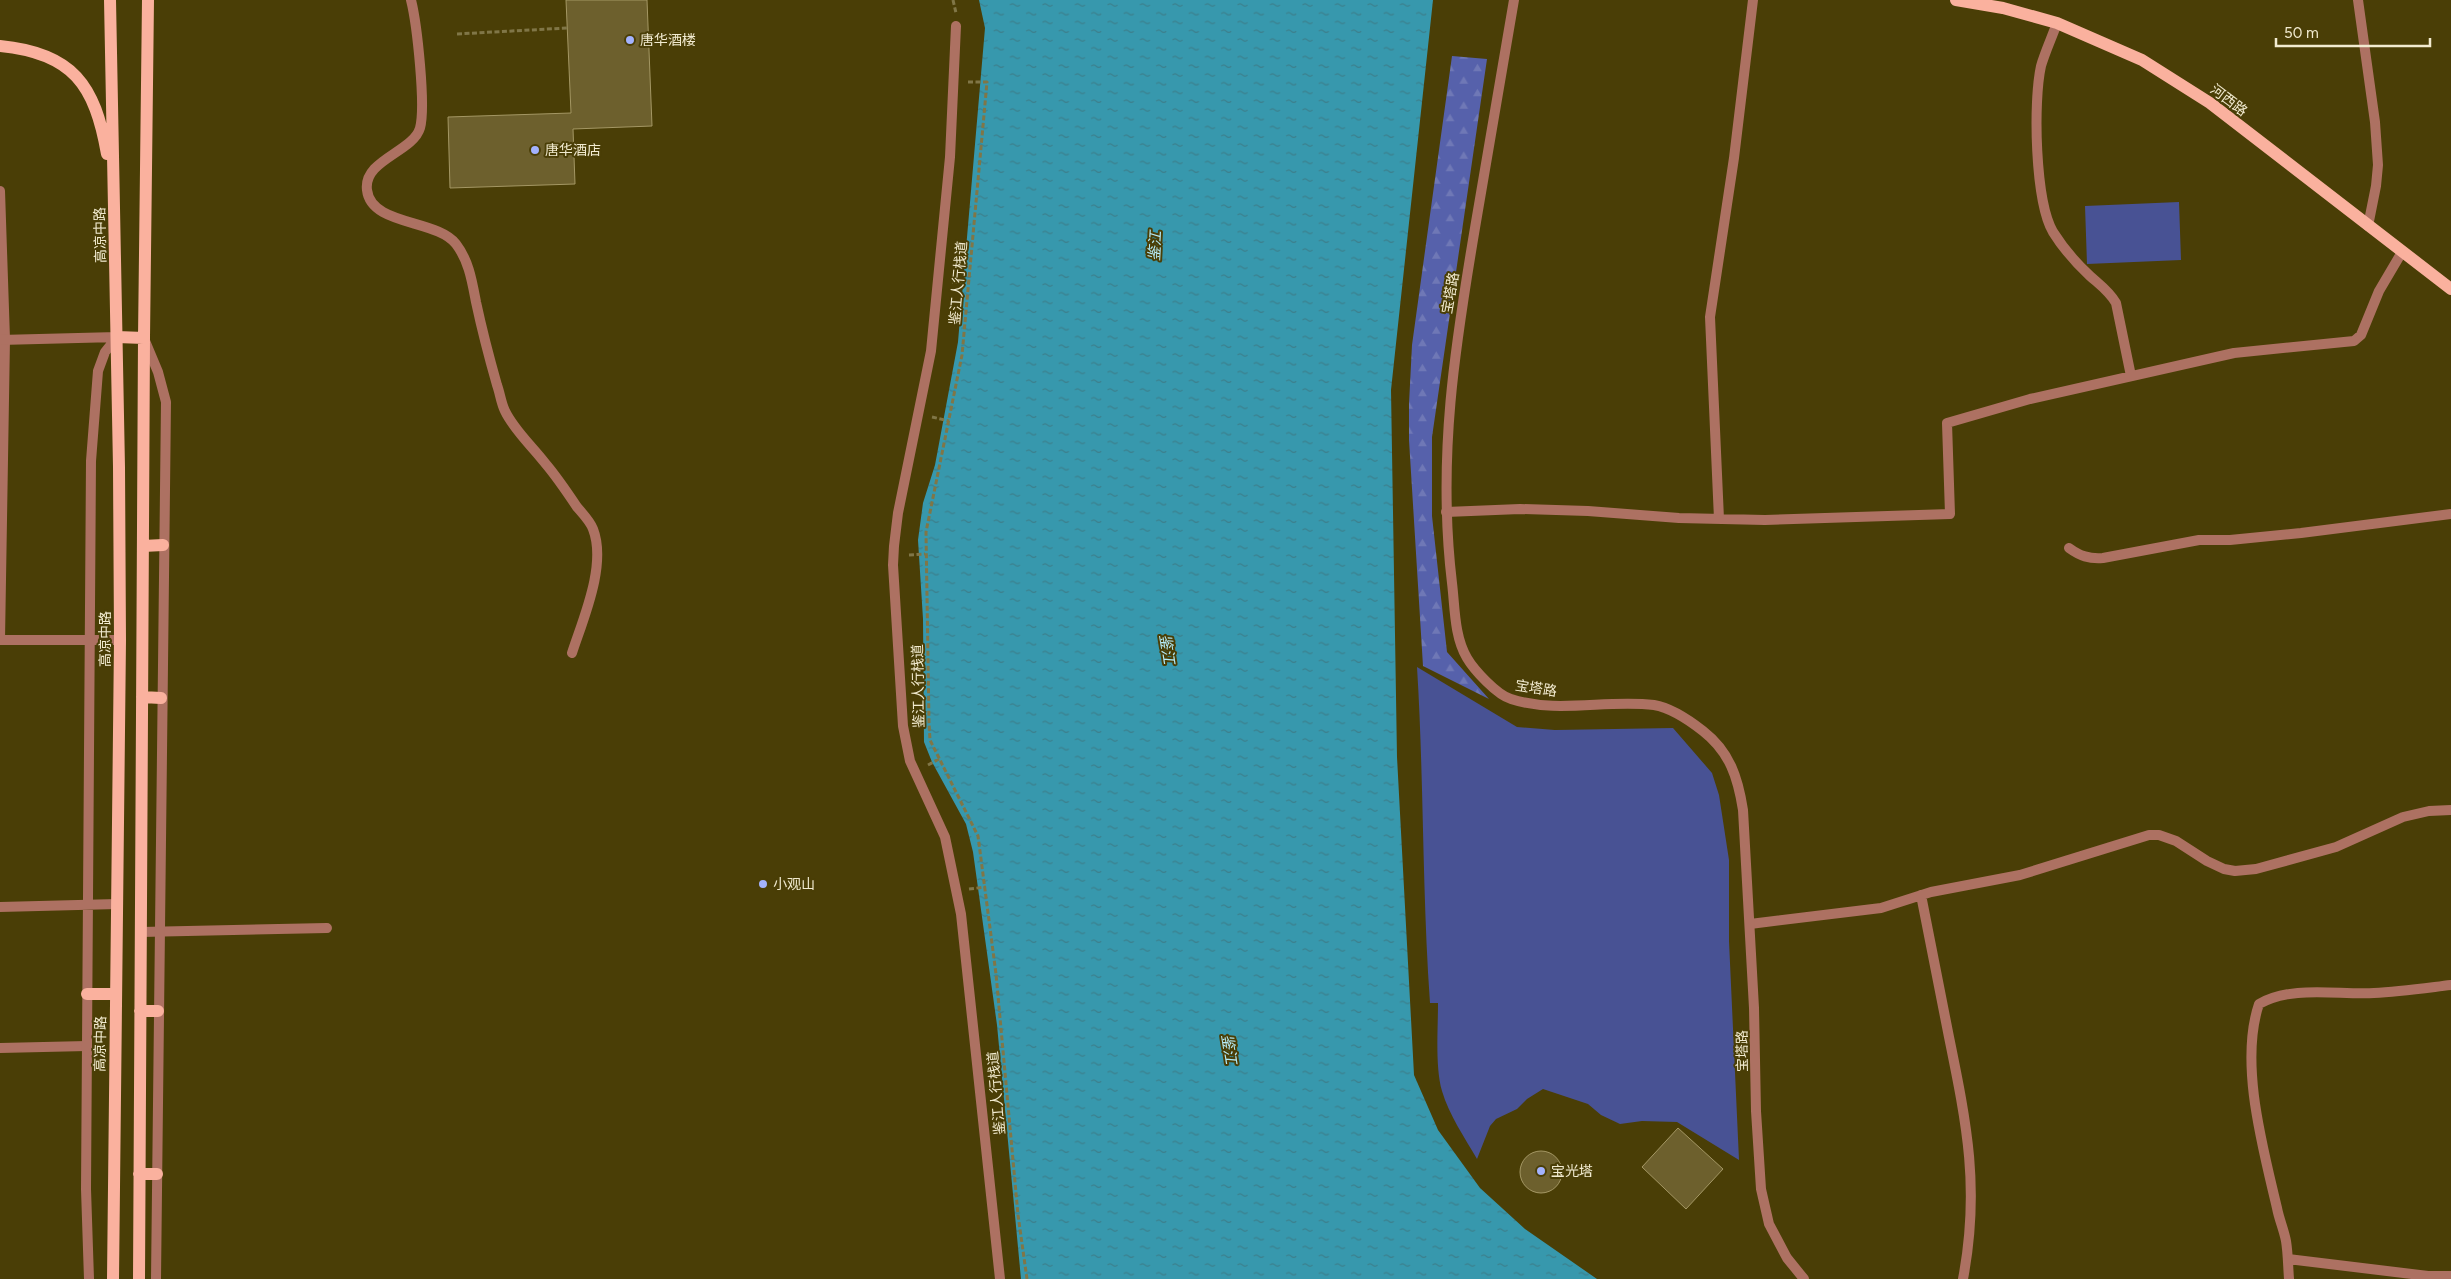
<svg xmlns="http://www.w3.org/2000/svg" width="2451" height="1279" font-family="Figtree,'Noto Sans SC',sans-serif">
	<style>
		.green { fill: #485294 }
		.forest { fill: url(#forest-firs) }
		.water { fill: url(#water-ripples) }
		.building { fill: #6d602d; stroke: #a49764 }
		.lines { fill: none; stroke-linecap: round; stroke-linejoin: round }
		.path { stroke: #807647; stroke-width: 3; stroke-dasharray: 5 2.5; stroke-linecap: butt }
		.service { stroke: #ad7162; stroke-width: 10 }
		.minor { stroke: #ad7162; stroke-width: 10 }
		.tertiary { stroke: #ad7162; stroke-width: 10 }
		.primary { stroke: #fab19e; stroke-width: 12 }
		.poi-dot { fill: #a3b2fd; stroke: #4a3e06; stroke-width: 2 }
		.labels { text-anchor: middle; stroke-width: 4; stroke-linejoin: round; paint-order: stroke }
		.poi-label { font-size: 14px; fill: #f2ebd0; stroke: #4a3e06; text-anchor: start }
		.street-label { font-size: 14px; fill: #f2ebd0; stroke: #4a3e06 }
		.water-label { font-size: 15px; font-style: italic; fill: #b5ecf9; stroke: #4a3e06 }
	</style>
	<defs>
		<pattern id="forest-firs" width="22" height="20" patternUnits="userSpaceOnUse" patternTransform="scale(1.25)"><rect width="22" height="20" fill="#5661ab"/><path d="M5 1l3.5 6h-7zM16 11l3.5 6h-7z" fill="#6f78b6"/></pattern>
		<pattern id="water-ripples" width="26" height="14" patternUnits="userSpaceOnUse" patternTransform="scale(1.25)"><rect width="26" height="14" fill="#3798ad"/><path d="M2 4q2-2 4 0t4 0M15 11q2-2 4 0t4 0" fill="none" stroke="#3c7f8c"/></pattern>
	</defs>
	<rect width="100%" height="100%" fill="#4a3e06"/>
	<!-- green -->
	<path class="green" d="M2179 202 2181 260 2087 264 2085 206Z
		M1417 667 1517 727 1555 730 1673 728 1712 773 1719 795 1729 860V941L1739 1160 1677 1122 1642 1121 1620 1124 1601 1115 1588 1104 1543 1089 1527 1099 1517 1109 1496 1119 1490 1126 1477 1159C1465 1138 1449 1115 1442 1091 1435 1066 1438 1030 1438 1003H1430C1422 891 1424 779 1417 667Z"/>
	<!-- forest -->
	<path class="forest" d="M1452 56 1487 59 1432 437V516L1447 652 1489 699 1423 666 1409 440V404L1412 345Z"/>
	<!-- water -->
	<path class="water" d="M979 0H1433L1391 390 1397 757 1414 1075 1438 1130 1480 1188 1525 1229 1597 1279H1021L997 1025 973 852 966 824 932 762 924 742 923 619 918 540 923 503 935 465 958 342 985 28Z"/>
	<!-- building -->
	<path class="building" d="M566 0H647L652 126 573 129 575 184 450 188 448 117 571 113Z
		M1678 1128 1723 1169 1686 1209 1642 1167Z
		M1520 1172a21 21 0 1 1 42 0a21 21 0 1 1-42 0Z"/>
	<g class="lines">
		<!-- path -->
		<path class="path" d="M953 0 956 13
			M457 34 567 28
			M968 82H987L962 355 926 532 929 723 930 740 978 836 996 974 1018 1215 1027 1279
			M952 282 969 283
			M932 417 949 421
			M909 555 925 554
			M928 765 939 759
			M969 889 986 887"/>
		<!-- service -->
		<path class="service" d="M411 0C417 24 426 106 420 128 413 152 363 160 367 190 371 226 437 219 456 244 469 261 472 281 476 302 482 330 489 357 497 385 500 393 501 403 505 411 514 430 532 446 545 463 557 477 567 492 577 507 582 513 590 521 593 529 607 565 583 619 572 653
			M0 191 5 339 0 640
			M141 932 327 928
			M0 1048 87 1046"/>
		<!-- minor -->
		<path class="minor" d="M2358 0 2375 122 2378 165 2376 186 2368 226
			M2057 23C2052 37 2045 52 2041 66 2033 102 2035 201 2053 232 2063 248 2076 263 2090 276 2100 285 2109 291 2116 303L2131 376
			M956 26 950 157 931 351 898 513 894 546 893 565 903 726 910 761 945 837 961 914 1000 1279
			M0 340 117 337
			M145 341 158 372 166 402 156 1279
			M1446 512 1520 509 1588 511 1679 518 1765 520 1950 514 1947 423 2030 399 2234 353 2354 341 2361 335 2379 291 2402 252
			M1719 519 1710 317 1734 158 1753 0
			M2069 548C2080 556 2089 559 2103 558L2199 540H2230L2301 533 2451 514
			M0 640H120
			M1921 895C1930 942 1940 990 1949 1037 1967 1125 1980 1189 1963 1279
			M0 907 117 904
			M1750 924 1881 908 1931 892 2020 875 2149 835H2159L2176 841 2207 861 2224 869 2235 871 2256 869 2336 847 2403 817 2429 811 2451 810
			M2288 1259 2428 1276H2451
			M89 1279 86 1189 91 461 98 371 105 352 117 337
			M2289 1279C2288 1266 2288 1253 2286 1241 2284 1230 2279 1219 2277 1208 2263 1148 2239 1063 2259 1004 2292 985 2337 995 2374 993 2399 992 2426 988 2451 985"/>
		<!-- tertiary -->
		<path class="tertiary" d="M1514 0C1502 74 1489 148 1476 222 1455 345 1437 458 1452 583 1455 607 1454 636 1467 658 1474 670 1497 695 1511 699 1557 714 1607 699 1654 705 1672 708 1689 720 1703 731 1730 752 1738 778 1743 810L1754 1008 1756 1111 1761 1189 1769 1224 1787 1258 1804 1279"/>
		<!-- primary -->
		<path class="primary" d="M110 0 119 467 120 640 113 1279
			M1956 0 2003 8 2057 23 2142 60 2210 103 2451 289
			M0 46C73 53 95 85 107 154
			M117 337 144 338
			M143 546 163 545
			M142 697 161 698
			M87 994H116
			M140 1011H158
			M139 1174H157
			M139 1279 144 338 148 0"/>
	</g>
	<!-- markers -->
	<g class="poi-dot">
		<circle cx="630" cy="40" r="5"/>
		<circle cx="535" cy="150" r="5"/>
		<circle cx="763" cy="884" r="5"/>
		<circle cx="1541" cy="1171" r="5"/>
	</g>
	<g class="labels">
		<!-- poi labels -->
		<g class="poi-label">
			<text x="640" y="45">唐华酒楼</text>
			<text x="545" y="155">唐华酒店</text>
			<text x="773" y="889">小观山</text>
			<text x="1551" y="1176">宝光塔</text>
		</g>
		<!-- street labels -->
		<g class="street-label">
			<text transform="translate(2229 100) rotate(37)" y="5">河西路</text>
			<text transform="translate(100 235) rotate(-91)" y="5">高凉中路</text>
			<text transform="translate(958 283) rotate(-85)" y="5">鉴江人行栈道</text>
			<text transform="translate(1450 293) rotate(-80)" y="5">宝塔路</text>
			<text transform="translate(105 639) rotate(-90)" y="5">高凉中路</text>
			<text transform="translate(918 686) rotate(-91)" y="5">鉴江人行栈道</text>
			<text transform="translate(1536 688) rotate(9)" y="5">宝塔路</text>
			<text transform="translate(100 1044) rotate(-89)" y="5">高凉中路</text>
			<text transform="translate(1742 1051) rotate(-91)" y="5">宝塔路</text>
			<text transform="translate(996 1093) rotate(-95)" y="5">鉴江人行栈道</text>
		</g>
		<!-- water labels -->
		<g class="water-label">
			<text transform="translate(1155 246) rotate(-87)" y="5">鉴江</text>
			<text transform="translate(1167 649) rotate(81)" y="5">鉴江</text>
			<text transform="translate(1229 1049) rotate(81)" y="5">鉴江</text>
		</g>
	</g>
	<!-- scale -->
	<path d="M2276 38v8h154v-8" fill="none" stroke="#f2ebd0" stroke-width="2.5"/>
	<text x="2284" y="38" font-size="15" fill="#f2ebd0" stroke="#4a3e06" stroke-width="4" paint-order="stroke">50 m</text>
</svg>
